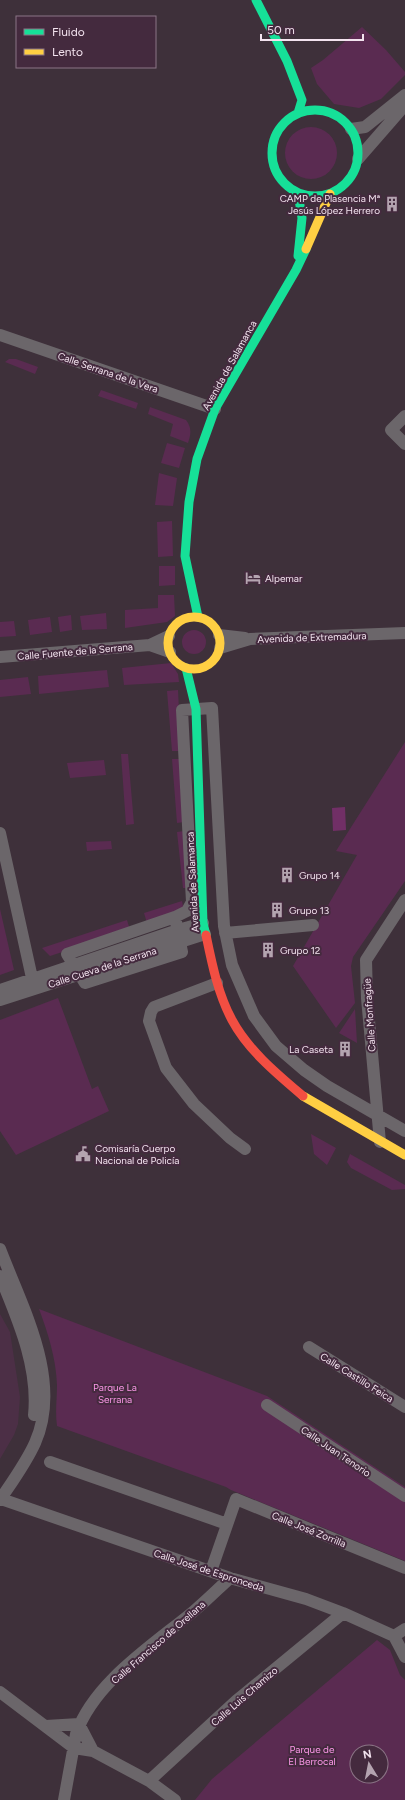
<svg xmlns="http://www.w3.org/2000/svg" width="405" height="1800" font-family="Figtree,sans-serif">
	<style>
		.built { fill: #4c2f46 }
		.green { fill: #5a2b51; fill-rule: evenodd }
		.water { fill: #712f66 }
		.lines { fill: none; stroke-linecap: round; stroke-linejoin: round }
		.street { stroke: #6b666a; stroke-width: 12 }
		.fast { stroke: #16e098; stroke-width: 9 }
		.slow { stroke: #ffcf43; stroke-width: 9 }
		.jam { stroke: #f24e42; stroke-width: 9 }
		.labels { text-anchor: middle; stroke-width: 4; stroke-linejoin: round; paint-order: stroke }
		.poi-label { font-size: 10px; fill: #f3e3ef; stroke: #442a3e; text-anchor: start }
		.street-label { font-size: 10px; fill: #f3e3ef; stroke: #442a3e }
		.park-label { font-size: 10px; fill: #fc97e8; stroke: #442a3e }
	</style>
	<rect width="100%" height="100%" fill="#3e303a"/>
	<!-- built -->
	<path class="built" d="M0 1314 10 1332 20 1397 18 1424 14 1435 0 1459Z"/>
	<!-- green -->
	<path class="green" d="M362 27 386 50 405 72V75L381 99 359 108 334 104 317 84 311 68 323 60Z
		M285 153a26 26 0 1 1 52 0a26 26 0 1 1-52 0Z
		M9 359H16L38 367 35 374 5 362Z
		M101 390 138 403 136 409 98 396Z
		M150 407 186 420C192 428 191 434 188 443L170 436 173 424 148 414Z
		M167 443 185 448 179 468 161 463Z
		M159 473 177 478 173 506 155 505Z
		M172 521 173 556 158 557 157 522Z
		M159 566H175V585L159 586Z
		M158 595H174L175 616 167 622 125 628V610L158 608Z
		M106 613 107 629 82 630 80 616Z
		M71 615 72 630 60 632 58 617Z
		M50 617 52 632 30 635 28 620Z
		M14 621 16 636 0 637V622Z
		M182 642a12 12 0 1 1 24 0a12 12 0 1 1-24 0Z
		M171 663 178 674 179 682 124 685 122 668Z
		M107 670 109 687 39 694 38 676Z
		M28 677 31 694 0 697V680Z
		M178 690 181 751H172L167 691Z
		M405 742V881L353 957 351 966 355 1003 336 1028 293 966 357 855 336 851Z
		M121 754H128L134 824 126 825Z
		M172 759H181L184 822 177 823Z
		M104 760 106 775 70 778 67 763Z
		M184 831 187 888H183L177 832Z
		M111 841 112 849 87 851 86 842Z
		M182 901 184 911 147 923 144 913Z
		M0 909 14 970 0 975Z
		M127 920 130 930 50 956 42 948Z
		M58 998 92 1089 98 1086 109 1111 16 1155 0 1131V1020Z
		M355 1009 357 1043 339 1033Z
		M311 1134 336 1148 327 1165 314 1154Z
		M350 1154 405 1185V1189L392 1190 351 1168 347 1162Z
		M39 1309 267 1396 405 1487V1561L231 1490 226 1487 57 1426C55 1412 57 1399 57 1385 56 1358 48 1333 39 1309Z
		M377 1640 390 1650 400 1675 405 1680V1800H195L212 1779ZM357 1752H381V1776H357Z"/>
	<!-- water -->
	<path class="water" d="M345 807 346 830 333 831 332 808Z"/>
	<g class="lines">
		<!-- street -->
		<path class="street" d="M351 129 365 127 405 95
			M358 159 405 105
			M0 335 215 409
			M405 416 391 430 405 444
			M219 635 245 638
			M150 645 170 652
			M220 648 250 639 405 633
			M0 657 150 645 169 636
			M0 833 34 987
			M175 917 182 952 85 983 67 954 175 917 187 911 192 902 182 710 212 708 224 926 232 965 254 1016 276 1046 304 1070 327 1086 405 1131
			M225 933 313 925
			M217 983 154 1007 151 1012 149 1021 166 1068 194 1104 230 1138 245 1149
			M0 990 178 930 203 923
			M0 1000 205 934
			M380 1142 367 998 366 960 405 900
			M0 1249C22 1307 63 1380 35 1443 26 1463 12 1482 0 1500
			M0 1276C18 1320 39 1367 34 1415
			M309 1347 405 1407
			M267 1405 405 1496
			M50 1462 227 1524
			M1 1499 230 1578 306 1599 343 1613 394 1636 405 1657
			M211 1571 236 1499 405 1568
			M394 1636 405 1629
			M0 1692 74 1748 93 1751 149 1781 175 1800
			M46 1726 79 1724 93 1751
			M149 1781 236 1701 343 1613
			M64 1800 76 1734C94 1682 153 1645 194 1611 206 1601 218 1589 230 1578"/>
		<!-- fast -->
		<path class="fast" d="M256 0 287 61 302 100 298 113
			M272 153a43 43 0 1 1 86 0a43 43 0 1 1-86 0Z
			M298 193 302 218 298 256
			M198 617 185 556 189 502 197 459 215 409 296 270 306 249
			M186 668 196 709 203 923 206 935"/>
		<!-- slow -->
		<path class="slow" d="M306 249 330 194
			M168 643a26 26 0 1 1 52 0a26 26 0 1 1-52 0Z
			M303 1096 405 1155"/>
		<!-- jam -->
		<path class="jam" d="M206 935C212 964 218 994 232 1020 248 1050 277 1074 303 1096"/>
	</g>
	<!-- icons -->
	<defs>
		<g id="building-bare" transform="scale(1.2)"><path d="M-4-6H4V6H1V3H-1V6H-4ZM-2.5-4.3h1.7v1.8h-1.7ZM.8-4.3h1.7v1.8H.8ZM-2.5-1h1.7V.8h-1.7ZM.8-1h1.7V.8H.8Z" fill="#b4a4b0" stroke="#442a3e" stroke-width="2.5" paint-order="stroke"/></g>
		<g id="hotel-bare" transform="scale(1.2)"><path d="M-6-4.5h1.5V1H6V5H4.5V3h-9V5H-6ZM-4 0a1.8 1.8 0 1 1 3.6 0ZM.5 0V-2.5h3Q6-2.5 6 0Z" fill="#b4a4b0" stroke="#442a3e" stroke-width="2.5" paint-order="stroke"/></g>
		<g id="civic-bare" transform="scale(1.2)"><path d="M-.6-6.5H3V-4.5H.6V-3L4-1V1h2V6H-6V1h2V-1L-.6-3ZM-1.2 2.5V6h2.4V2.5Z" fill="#b4a4b0" stroke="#442a3e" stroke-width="2.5" paint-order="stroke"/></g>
	</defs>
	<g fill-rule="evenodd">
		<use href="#building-bare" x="392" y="204"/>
		<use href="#hotel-bare" x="253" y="578"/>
		<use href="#building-bare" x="287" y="875"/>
		<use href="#building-bare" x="277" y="910"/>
		<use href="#building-bare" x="268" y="950"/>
		<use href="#building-bare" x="345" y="1049"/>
		<use href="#civic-bare" x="83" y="1154"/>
	</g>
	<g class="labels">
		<!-- poi labels -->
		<g class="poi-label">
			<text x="380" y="202" text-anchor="end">CAMP de Plasencia Mª<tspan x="380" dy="12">Jesús López Herrero</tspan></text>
			<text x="265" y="582">Alpemar</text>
			<text x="299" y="879">Grupo 14</text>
			<text x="289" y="914">Grupo 13</text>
			<text x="280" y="954">Grupo 12</text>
			<text x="333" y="1053" text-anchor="end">La Caseta</text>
			<text x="95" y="1152">Comisaría Cuerpo<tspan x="95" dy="12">Nacional de Policía</tspan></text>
		</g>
		<!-- street labels -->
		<g class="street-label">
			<text transform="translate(229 365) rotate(-61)" y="4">Avenida de Salamanca</text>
			<text transform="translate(108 372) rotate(19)" y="4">Calle Serrana de la Vera</text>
			<text transform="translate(312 637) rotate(-2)" y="4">Avenida de Extremadura</text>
			<text transform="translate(75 651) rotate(-5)" y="4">Calle Fuente de la Serrana</text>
			<text transform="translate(192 882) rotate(-93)" y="4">Avenida de Salamanca</text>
			<text transform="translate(102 967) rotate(-18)" y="4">Calle Cueva de la Serrana</text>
			<text transform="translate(369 1015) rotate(-94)" y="4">Calle Monfragüe</text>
			<text transform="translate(357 1377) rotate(32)" y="4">Calle Castillo Feica</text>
			<text transform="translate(336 1451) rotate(34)" y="4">Calle Juan Tenorio</text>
			<text transform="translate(309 1529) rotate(22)" y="4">Calle José Zorrilla</text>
			<text transform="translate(209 1570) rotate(18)" y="4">Calle José de Espronceda</text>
			<text transform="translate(158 1642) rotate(-41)" y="4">Calle Francisco de Orellana</text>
			<text transform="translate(244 1696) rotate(-41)" y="4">Calle Luis Chamizo</text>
		</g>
		<!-- park labels -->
		<g class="park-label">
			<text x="115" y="1391">Parque La<tspan x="115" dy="12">Serrana</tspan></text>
			<text x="312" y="1753">Parque de<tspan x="312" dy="12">El Berrocal</tspan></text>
		</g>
	</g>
	<!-- legend -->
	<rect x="16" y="16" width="140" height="52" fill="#442a3e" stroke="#8a7485"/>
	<rect x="24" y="29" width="20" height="6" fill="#16e098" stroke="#8a7485"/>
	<text x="52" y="36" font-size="12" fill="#f3e3ef">Fluido</text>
	<rect x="24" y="49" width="20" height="6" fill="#ffcf43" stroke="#8a7485"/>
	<text x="52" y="56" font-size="12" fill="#f3e3ef">Lento</text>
	<!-- north arrow -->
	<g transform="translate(369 1764) rotate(350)"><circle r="19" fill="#442a3e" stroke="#8a7485"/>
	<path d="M0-3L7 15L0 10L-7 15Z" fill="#b4a4b0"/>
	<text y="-6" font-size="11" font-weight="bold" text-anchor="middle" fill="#f3e3ef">N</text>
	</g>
	<!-- scale -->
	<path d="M261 34v6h102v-6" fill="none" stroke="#f3e3ef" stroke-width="2"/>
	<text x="267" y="34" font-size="12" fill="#f3e3ef" stroke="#442a3e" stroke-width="3" paint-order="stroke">50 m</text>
</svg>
